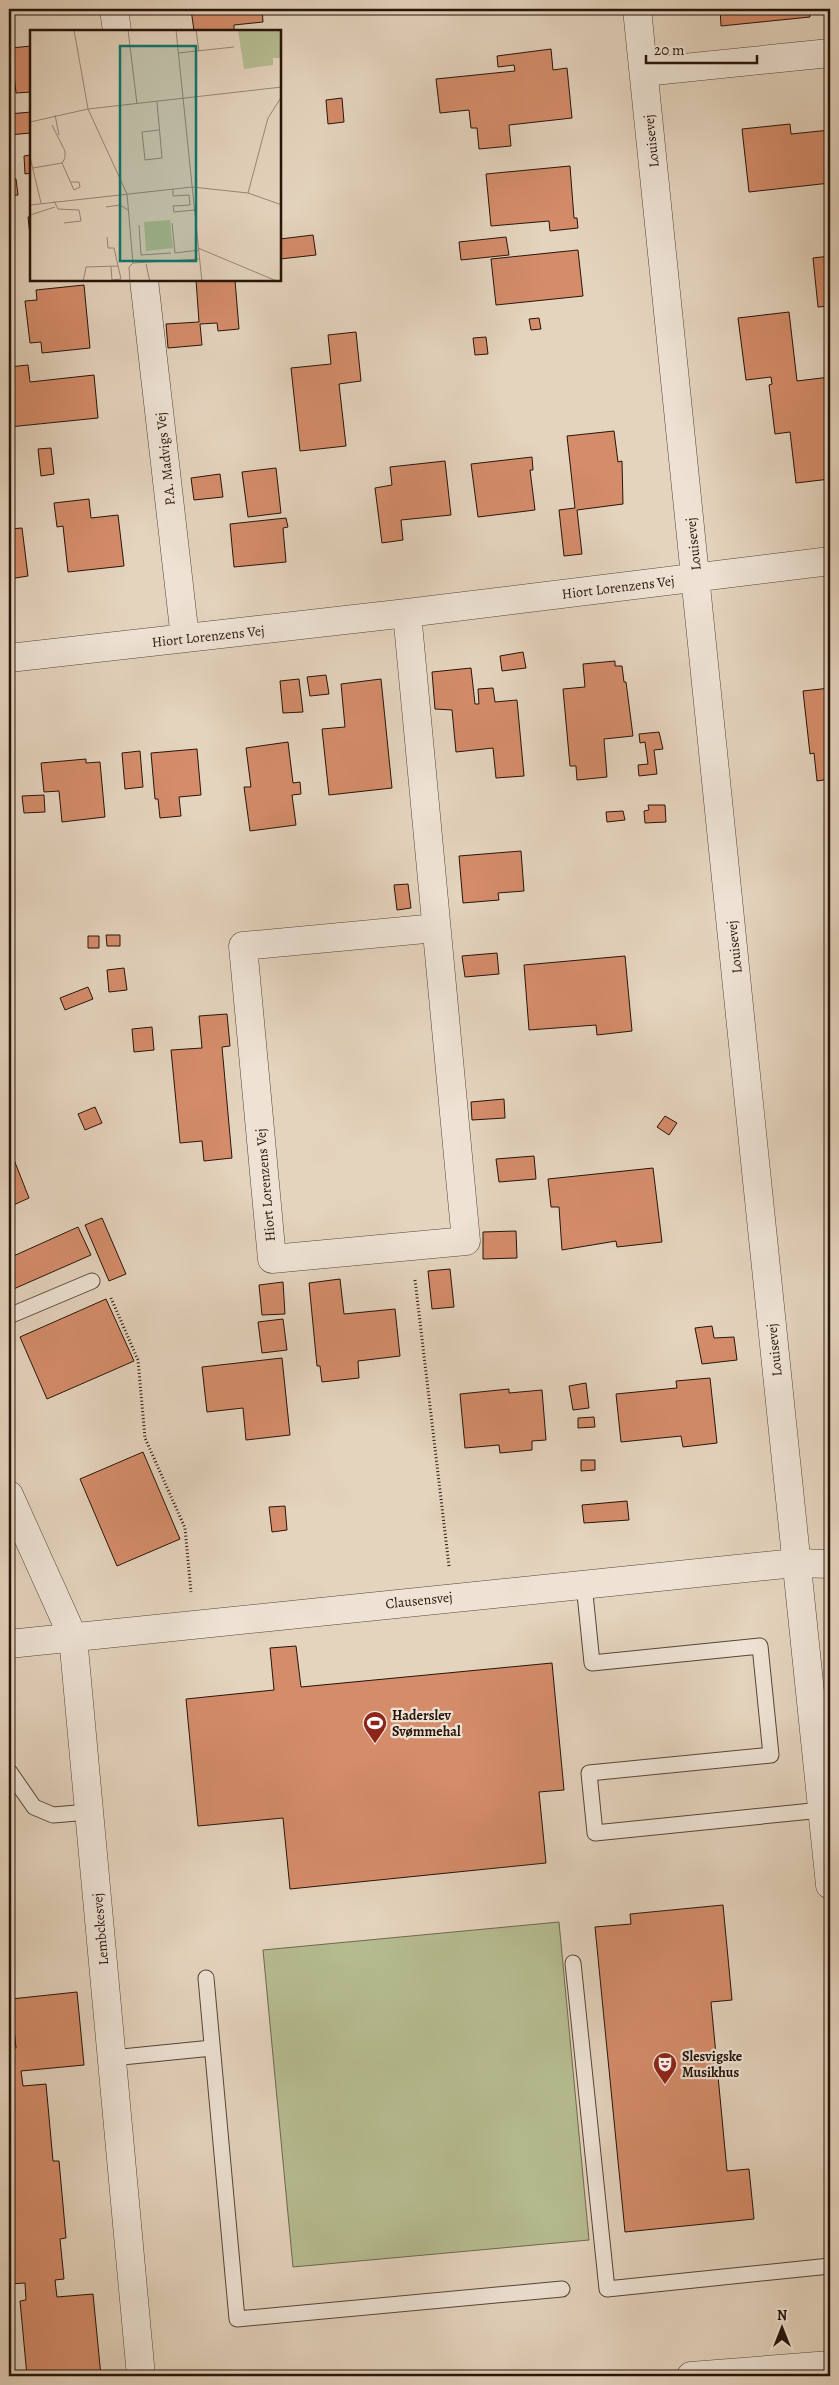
<svg xmlns="http://www.w3.org/2000/svg" width="839" height="2385" font-family="Alegreya,serif">
	<style>
		.green { fill: #b5bc90; stroke: #6e684d }
		.building { fill: #d48c6a; stroke: #27140a }
		.lines { fill: none; stroke-linecap: round; stroke-linejoin: round }
		.service-casing { stroke: #564437; stroke-width: 17 }
		.minor-casing { stroke: #564437; stroke-width: 29 }
		.tertiary-casing { stroke: #564437; stroke-width: 29 }
		.path { stroke: #27140a; stroke-width: 3; stroke-dasharray: 1 2.5; stroke-linecap: butt }
		.service { stroke: #ede2d4; stroke-width: 15 }
		.minor { stroke: #ede2d4; stroke-width: 28 }
		.tertiary { stroke: #ede2d4; stroke-width: 28 }
		.labels { text-anchor: middle; stroke-width: 4.5; stroke-linejoin: round; paint-order: stroke }
		.street-label { font-size: 14px; fill: #27140a; stroke: #ede2d4 }
		.poi-label { font-size: 14px; font-weight: bold; fill: #27140a; stroke: #ede2d4; text-anchor: start }
		.inset-road { fill: none; stroke: #988775; stroke-width: 1 }
		.view { fill: #0f766e; fill-opacity: 0.15; stroke: #0f766e; stroke-width: 2.5 }
		.inset-edge { fill: none; stroke: #27140a; stroke-width: 2.5 }
	</style>
	<rect width="100%" height="100%" fill="#e4d3bd"/>
	<filter id="stains"><feTurbulence type="fractalNoise" baseFrequency=".004" numOctaves="4"/><feColorMatrix values="0 0 0 0 .2 0 0 0 0 .09 0 0 0 0 .02 0 0 0 .5 -.17"/></filter>
	<radialGradient id="worn" r=".72"><stop offset=".6" stop-color="#630" stop-opacity="0"/><stop offset="1" stop-color="#630" stop-opacity=".3"/></radialGradient>
	<!-- green -->
	<path class="green" d="M559 1922 589 2240 293 2267 263 1950Z"/>
	<!-- building -->
	<path class="building" d="M191 9H262L263 22 234 25V31H194Z
		M720 9H810V17L721 26Z
		M31 46V92L16 93 13 65H9V51L11 48Z
		M551 49 553 70 567 68 572 118 509 125 511 146 479 149 477 128H471L469 110 440 113 436 79 515 71 514 65 498 67 497 56Z
		M342 98 344 122 328 124 326 100Z
		M31 112V143L30 133 9 135V114Z
		M790 124 791 134 830 130V183L749 192 742 129Z
		M31 155V173L25 174 24 156Z
		M570 166 574 218H577L578 228 550 231 549 221 491 226 486 174Z
		M9 179H16L18 195 9 196Z
		M31 216V244L28 217Z
		M313 235 316 255 280 259V239Z
		M506 237 509 255 461 260 459 242Z
		M578 250 583 296 496 305 491 259Z
		M830 256V306L818 307 813 258Z
		M196 280H235L239 329 218 331 217 323 200 324 202 345 168 348 166 324 199 322Z
		M84 285 90 348 42 353 41 342 30 343 25 301 37 300 36 290Z
		M789 312 797 381 830 377V479L796 483 790 432 775 434 769 385 772 384 771 377 746 380 738 318Z
		M539 318 541 329 531 330 529 319Z
		M356 332 361 381 339 384 346 446 300 451 291 368 331 364 328 335Z
		M486 337 488 354 475 355 473 338Z
		M28 365 30 382 94 375 98 418 9 427V367Z
		M614 431 618 462 622 461 623 504 577 510 582 554 564 556 559 510 575 508 567 436Z
		M51 448 54 474 41 476 38 449Z
		M532 457 533 470H530L535 510 478 517 471 464Z
		M445 461 451 515 401 520 403 540 382 543 375 488 392 485 390 467Z
		M276 468 281 513 248 517 242 472Z
		M220 474 223 497 194 500 191 478Z
		M89 499 91 518 118 515 124 566 68 572 63 526 57 527 54 503Z
		M286 518 288 527 283 528 286 562 234 567 230 524Z
		M22 528 28 576 9 579V529Z
		M523 652 526 668 502 671 500 656Z
		M615 661V666H622L624 682H626L633 736 604 739 607 777 577 780 576 766H570L563 689 585 687 583 664Z
		M471 668 475 704H479L478 689 493 688 495 702 517 700 524 776 496 778 493 748 456 752 452 710 435 709 432 672Z
		M326 675 329 694 310 696 307 677Z
		M299 679 303 712 283 713 280 681Z
		M381 679 392 788 329 795 322 729 345 727 341 684Z
		M830 688V779L817 781 814 753 810 754 803 691Z
		M659 732 663 749 654 750 657 774 639 776 638 765 648 764 645 742 640 743 639 734Z
		M288 742 293 783 300 782 301 794 292 795 296 825 250 831 244 787H251L246 748Z
		M197 749 201 795 179 797 181 816 160 818 158 799H155L151 753Z
		M140 751 143 787 125 789 122 753Z
		M86 759V763L100 762 105 817 62 822 59 791 44 792 41 763Z
		M44 795 45 812 24 813 22 796Z
		M648 805H665L666 822 645 823 644 811 649 810Z
		M623 811 625 820 607 822 606 812Z
		M521 851 524 891 498 893 499 900 463 903 459 856Z
		M408 884 411 908 397 910 394 885Z
		M106 935H120V946H107Z
		M88 936H99V948H88Z
		M497 953 499 974 465 977 462 956Z
		M625 956 632 1031 597 1035 596 1025 529 1030 524 965Z
		M124 968 127 990 109 992 107 970Z
		M88 987 93 999 65 1010 60 998Z
		M227 1014 230 1046 222 1047 232 1158 204 1161 202 1141 180 1143 171 1050 202 1048 199 1016Z
		M152 1027 154 1050 134 1052 132 1029Z
		M504 1099 505 1118 472 1120 471 1102Z
		M95 1107 102 1123 85 1130 78 1114Z
		M665 1116 677 1123 669 1135 657 1127Z
		M9 1147 29 1198 9 1207Z
		M534 1156 536 1179 499 1182 496 1159Z
		M653 1168 662 1242 617 1247 616 1241 562 1250 559 1207H551L548 1179Z
		M102 1218 126 1274 109 1281 85 1225Z
		M78 1227 91 1255 9 1291V1258Z
		M516 1231 517 1258 483 1259V1232Z
		M450 1269 454 1307 432 1309 428 1271Z
		M340 1279 344 1314 395 1309 400 1356 358 1361 359 1378 322 1382 320 1366H317L309 1283Z
		M283 1282 285 1314 262 1315 259 1285Z
		M106 1299 134 1361 47 1399 20 1337Z
		M283 1319 287 1350 262 1353 258 1322Z
		M712 1326 714 1338 734 1337 737 1360 702 1364 695 1328Z
		M282 1358 290 1435 246 1440 243 1408 207 1412 202 1367Z
		M710 1378 717 1443 683 1447 681 1436 621 1442 616 1394 677 1388 676 1381Z
		M586 1383 589 1408 573 1410 569 1386Z
		M509 1389V1393L542 1390 546 1440 532 1441V1450L500 1453 499 1445 465 1448 460 1394Z
		M594 1417 595 1427 578 1428V1418Z
		M143 1452 180 1539 117 1566 80 1479Z
		M581 1460H595V1470L581 1471Z
		M627 1501 629 1520 584 1523 582 1505Z
		M285 1506 287 1530 272 1532 269 1507Z
		M296 1646 301 1687 552 1663 564 1790 539 1792 546 1863 290 1889 283 1818 198 1826 186 1699 274 1690 270 1648Z
		M723 1905 732 2000 711 2002 727 2171 749 2169 754 2219 625 2232 595 1927 631 1924 630 1914Z
		M77 1992 84 2065 21 2071 23 2086 46 2084 53 2161H59L66 2238 60 2239 64 2279 55 2280 57 2297 93 2294 101 2376H27L20 2301 26 2300 25 2283 9 2284V2048H16L11 1999Z"/>
	<g class="lines">
		<!-- service casing -->
		<g class="service-casing">
			<path id="service" d="M9 1316 92 1281
				M584 1584 592 1663 760 1646 771 1755 589 1773 595 1833 822 1810
				M9 1771 34 1807 53 1815 89 1812
				M573 1963 607 2289 830 2266
				M206 1978 237 2319 562 2289
				M112 2058 212 2048"/>
		</g>
		<!-- minor casing -->
		<g class="minor-casing">
			<path id="minor" d="M114 9 117 31
				M637 9C703 634 763 1260 830 1885
				M644 72 830 53
				M144 280 185 638
				M407 613 466 1241 272 1259 243 946 436 928
				M9 658 407 613 830 561
				M9 1495 73 1637 141 2376
				M691 2376 830 2365"/>
		</g>
		<!-- tertiary casing -->
		<g class="tertiary-casing">
			<path id="tertiary" d="M9 1644 795 1563 830 1564"/>
		</g>
		<!-- path -->
		<path class="path" d="M415 1280 449 1566
			M111 1298 138 1360 145 1438 185 1528 191 1592"/>
		<!-- service -->
		<use href="#service" class="service"/>
		<!-- minor -->
		<use href="#minor" class="minor"/>
		<!-- tertiary -->
		<use href="#tertiary" class="tertiary"/>
	</g>
	<!-- icons -->
	<defs>
		<g id="stadium-pin" transform="scale(1.25)"><path d="M0 17L-7.5 6A9.5 9.5 0 1 1 7.5 6Z" fill="#8f2418" stroke="#ede2d4"/><path d="M0-5a6.5 5 0 1 0 0 10a6.5 5 0 1 0 0-10ZM-3.5-1.8h7v3.6h-7Z" fill="#fff"/></g>
		<g id="theatre-pin" transform="scale(1.25)"><path d="M0 17L-7.5 6A9.5 9.5 0 1 1 7.5 6Z" fill="#8f2418" stroke="#ede2d4"/><path d="M-5-5.5Q0-4 5-5.5V0Q5 5 0 6Q-5 5-5 0ZM-3.3-2.5H-1v1.5H-3.3ZM1-2.5H3.3v1.5H1ZM-2.8 1Q0 5.5 2.8 1Z" fill="#fff"/></g>
	</defs>
	<g fill-rule="evenodd">
		<use href="#stadium-pin" x="375" y="1723"/>
		<use href="#theatre-pin" x="665" y="2064"/>
	</g>
	<g class="labels">
		<!-- street labels -->
		<g class="street-label">
			<text transform="translate(651 141) rotate(-96)" y="5">Louisevej</text>
			<text transform="translate(165 459) rotate(-96)" y="5">P.A. Madvigs Vej</text>
			<text transform="translate(693 544) rotate(-96)" y="5">Louisevej</text>
			<text transform="translate(618 587) rotate(-7)" y="5">Hiort Lorenzens Vej</text>
			<text transform="translate(208 636) rotate(-6)" y="5">Hiort Lorenzens Vej</text>
			<text transform="translate(734 947) rotate(-96)" y="5">Louisevej</text>
			<text transform="translate(265 1185) rotate(-95)" y="5">Hiort Lorenzens Vej</text>
			<text transform="translate(774 1350) rotate(-96)" y="5">Louisevej</text>
			<text transform="translate(419 1600) rotate(-6)" y="5">Clausensvej</text>
			<text transform="translate(100 1929) rotate(-95)" y="5">Lembckesvej</text>
		</g>
		<!-- poi labels -->
		<g class="poi-label">
			<text x="392" y="1720">Haderslev<tspan x="392" dy="16">Svømmehal</tspan></text>
			<text x="682" y="2061">Slesvigske<tspan x="682" dy="16">Musikhus</tspan></text>
		</g>
	</g>
	<!-- overview -->
	<g transform="translate(30 30)">
		<rect width="251" height="251" fill="#e4d3bd"/>
		<path d="M208 0H251V28H243V35L214 39ZM140 190 143 218 116 221 114 192Z" fill="#b5bc90"/>
		<path class="inset-road" d="M44 0 58 79 97 164 103 233 99 237 100 252M98 0 107 74M146 0 172 252M166 0 169 21M148 23 204 17M127 72 132 128 115 130 112 102 129 100M25 85 29 105M0 92 58 79 252 57M0 127 11 173M32 133 44 160 50 157 49 152H41M3 138 32 133 35 128V121L22 95M143 159V166L159 165 160 175 143 176 144 182 164 180M218 163 238 88 252 66M24 171 28 179 49 180 51 191 34 193M0 175 162 157 218 163 252 175M76 177 90 175 98 180M0 185 25 177M142 193 145 223 169 220M109 195 111 225 141 223M77 207 78 218H84L91 249 82 250 81 237M168 218 249 252M103 233 170 229M116 234 120 252M53 252 56 237 88 236"/>
		<path class="view" d="M90 16H166V231H90Z"/>
		<rect width="251" height="251" class="inset-edge"/>
	</g>
	<!-- margin -->
	<rect width="839" height="2385" fill="none" stroke="#e4d3bd" stroke-width="30"/>
	<rect x="10" y="10" width="819" height="2365" fill="none" stroke="#27140a" stroke-width="2.5"/>
	<rect x="15" y="15" width="809" height="2355" fill="none" stroke="#27140a"/>
	<!-- north arrow -->
	<g transform="translate(782 2328)" stroke="#ede2d4" stroke-width="4" paint-order="stroke">
	<path d="M0-4L9 19L0 12L-9 19Z" fill="#27140a"/>
	<text y="-8" font-size="14" font-weight="bold" text-anchor="middle" fill="#27140a">N</text>
	</g>
	<!-- scale -->
	<path d="M646 55v8h111v-8" fill="none" stroke="#27140a" stroke-width="2.5"/>
	<text x="654" y="55" font-size="15" fill="#27140a" stroke="#ede2d4" stroke-width="4" paint-order="stroke">20 m</text>
	<rect width="100%" height="100%" filter="url(#stains)"/>
	<rect width="100%" height="100%" fill="url(#worn)"/>
</svg>
